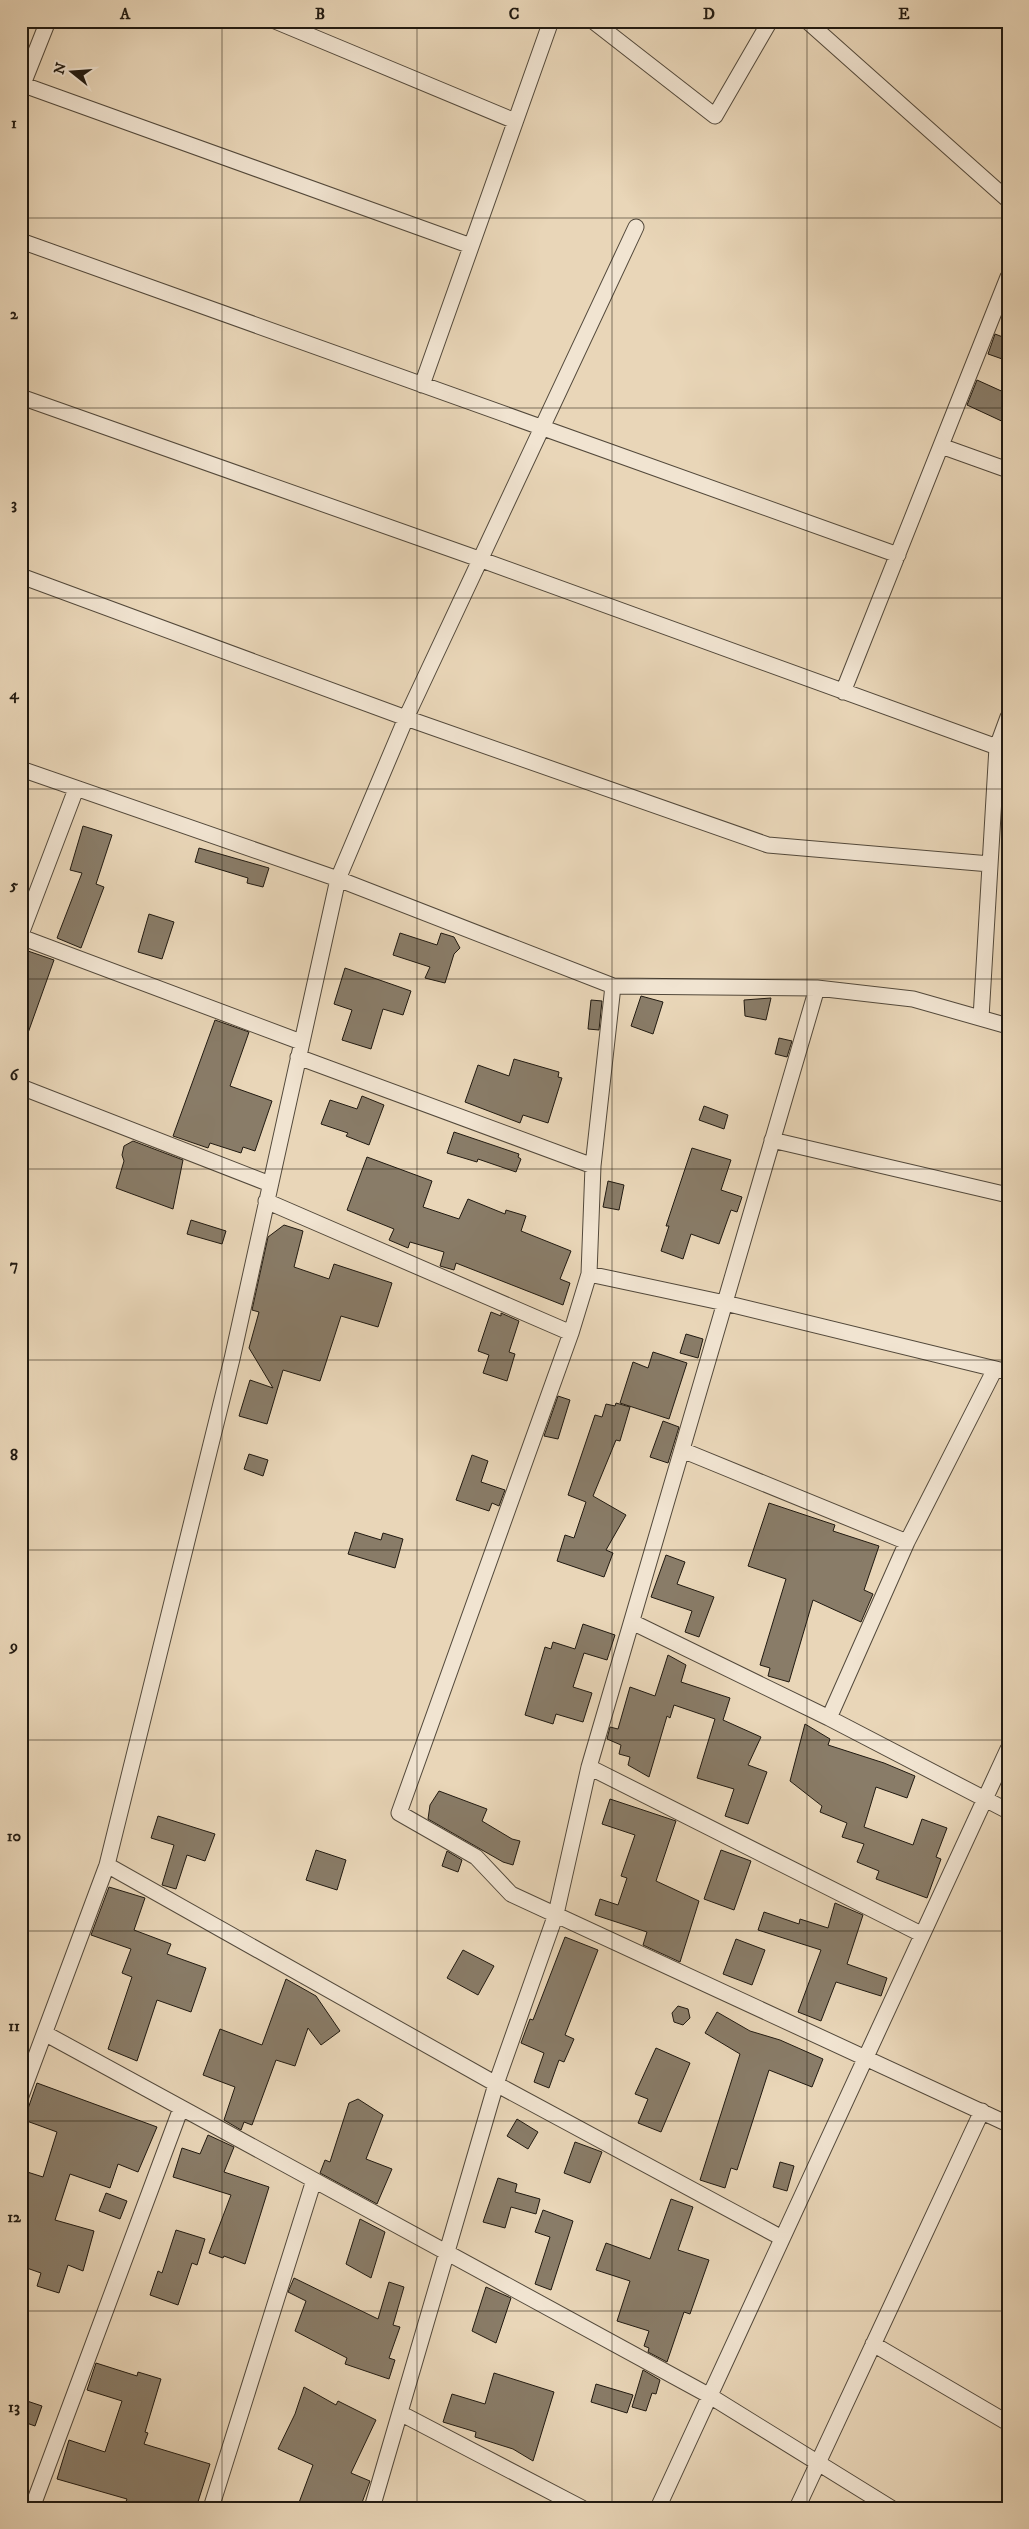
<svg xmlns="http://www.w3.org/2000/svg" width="1029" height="2529" font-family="'IM FELL DW Pica',serif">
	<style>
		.building { fill: #897c68; stroke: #211a11 }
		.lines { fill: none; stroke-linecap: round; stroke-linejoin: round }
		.street-casing { stroke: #53493b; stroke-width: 17 }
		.street { stroke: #f1e4d1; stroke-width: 15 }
		.grid { fill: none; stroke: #211a11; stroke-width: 1; stroke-opacity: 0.55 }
		.neatline { fill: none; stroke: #211a11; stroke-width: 2 }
		.grid-label { font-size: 16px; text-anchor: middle; font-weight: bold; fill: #211a11 }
	</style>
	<rect width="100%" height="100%" fill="#e9d6b8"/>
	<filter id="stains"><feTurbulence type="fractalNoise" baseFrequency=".004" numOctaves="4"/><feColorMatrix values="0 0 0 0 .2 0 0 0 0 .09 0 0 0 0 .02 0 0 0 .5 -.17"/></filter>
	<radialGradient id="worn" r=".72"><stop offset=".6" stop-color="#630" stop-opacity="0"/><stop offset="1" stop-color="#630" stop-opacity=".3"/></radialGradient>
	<!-- building -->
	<path class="building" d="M995 334 1008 339V361L988 354Z
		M977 380 1008 394V424L967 405Z
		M83 826 112 835 96 884 104 887 81 948 57 938 82 873 70 870Z
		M199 848 269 868 263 887 247 883 248 878 195 862Z
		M149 914 174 922 162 959 138 952Z
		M400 933 437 945 441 933 454 937 460 948 454 954 445 983 425 978 430 967 393 955Z
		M25 950 54 960 23 1047H21V961Z
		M345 968 411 991 403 1015 383 1009 371 1049 342 1040 352 1010 334 1004Z
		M641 996 663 1002 653 1034 631 1026Z
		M771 998 766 1020 745 1016 744 1000Z
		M591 1000 602 1001 599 1030 588 1029Z
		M215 1020 249 1032 230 1086 272 1101 255 1151 243 1147 241 1153 210 1143 208 1148 173 1136Z
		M779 1038 792 1041 787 1057 775 1054Z
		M514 1059 559 1072 558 1077 562 1078 548 1123 523 1115 520 1123 465 1102 478 1065 509 1076Z
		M362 1096 384 1105 369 1145 346 1136 348 1133 321 1124 330 1100 357 1109Z
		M704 1106 728 1115 724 1129 699 1120Z
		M454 1132 519 1154 518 1157 521 1159 516 1172 478 1159 477 1162 447 1153Z
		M133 1141 183 1160 173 1209 116 1188 124 1161 122 1155 124 1146Z
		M692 1148 731 1160 721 1190 742 1197 737 1212 731 1210 719 1244 691 1234 683 1259 661 1251 669 1226H666Z
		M367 1157 432 1181 423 1207 459 1219 468 1199 505 1214 506 1210 526 1216 521 1231 571 1251 560 1279 570 1283 563 1305 456 1263 454 1270 440 1266 444 1252 410 1242 408 1248 389 1240 394 1229 347 1210Z
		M608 1181 624 1185 619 1210 603 1207Z
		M191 1220 226 1231 222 1244 187 1234Z
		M284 1225 303 1231 294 1267 329 1279 334 1264 392 1283 378 1327 341 1316 320 1381 283 1370 267 1424 239 1416 250 1380 273 1388 249 1348 259 1312 252 1310 268 1237Z
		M491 1312 501 1316V1313L519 1321 509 1352 515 1354 507 1381 483 1373 489 1355 478 1351Z
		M686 1334 703 1339 698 1358 680 1353Z
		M653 1352 687 1363 669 1419 620 1403 633 1362 648 1368Z
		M558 1396 570 1400 558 1439 544 1436Z
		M616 1403 630 1407 620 1441 616 1440 593 1496 626 1515 606 1550 613 1553 604 1577 557 1561 565 1535 574 1538 586 1502 568 1495 595 1415 602 1417 606 1404 615 1406Z
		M663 1421 679 1427 668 1463 650 1457Z
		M249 1454 268 1460 263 1476 244 1469Z
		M472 1455 488 1461 481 1482 505 1490 499 1506 492 1503 489 1511 456 1500Z
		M769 1503 835 1525 833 1531 879 1546 864 1590 873 1594 861 1622 813 1600 789 1682 768 1676 770 1668 760 1665 786 1579 748 1566Z
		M355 1532 381 1540 383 1533 403 1539 395 1568 348 1554Z
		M666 1555 685 1562 677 1584 714 1597 699 1637 685 1632 692 1611 651 1597Z
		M583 1624 615 1635 607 1660 584 1653 573 1687 592 1693 583 1722 556 1714 553 1724 525 1715 545 1647 551 1649 553 1642 575 1649Z
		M668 1655 686 1665 681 1682 730 1698 723 1720 761 1737 748 1765 767 1772 748 1824 725 1816 734 1789 697 1778 715 1719 674 1705 670 1718 667 1716 649 1777 628 1765 630 1757 619 1754 621 1745 607 1739 610 1727 618 1729 630 1687 655 1696Z
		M805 1724 830 1739 828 1745 884 1763 915 1776 907 1798 876 1787 864 1827 913 1845 922 1819 947 1828 936 1857 941 1859 927 1898 876 1879 879 1871 857 1862 864 1844 842 1837 847 1823 820 1812 822 1806 790 1781Z
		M439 1791 487 1809 482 1821 512 1839 520 1841 513 1865 503 1862 428 1819 430 1805Z
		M610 1799 676 1821 656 1881 699 1901 680 1962 643 1945 647 1932 595 1915 600 1899 618 1905 627 1878 621 1876 635 1835 602 1824Z
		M158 1816 215 1834 205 1861 187 1855 176 1889 162 1885 174 1845 151 1838Z
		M316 1850 346 1860 337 1890 306 1880Z
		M721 1850 751 1861 734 1910 704 1899Z
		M447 1851 462 1860 458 1872 442 1866Z
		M109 1887 145 1898 134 1930 171 1944 167 1954 206 1968 191 2012 157 2000 137 2061 108 2049 132 1977 122 1973 131 1949 91 1935Z
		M835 1903 863 1915 847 1964 887 1978 881 1996 836 1982 821 2021 798 2012 821 1950 758 1930 764 1912 799 1924 800 1919 828 1928Z
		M565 1937 598 1950 565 2035 574 2039 564 2062 559 2060 549 2088 534 2082 544 2053 521 2043 530 2019 533 2020Z
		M736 1939 765 1950 752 1985 723 1974Z
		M463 1950 494 1966 478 1995 447 1978Z
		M286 1979 316 1996 340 2031 321 2045 308 2028 295 2066 276 2060 252 2125 244 2122 241 2130 224 2120 235 2087 203 2075 220 2029 262 2045Z
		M678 2006 688 2009 690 2018 683 2025 674 2022 672 2013Z
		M717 2012 750 2031 780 2040 823 2059 812 2087 769 2070 737 2170 731 2168 725 2188 700 2180 740 2054 705 2033Z
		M656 2048 690 2063 661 2132 638 2123 648 2099 635 2094Z
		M37 2083 157 2127 138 2172 118 2164 110 2188 70 2174 55 2220 94 2231 83 2271 68 2265 59 2293 37 2286 41 2273 21 2266V2170L43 2177 57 2132 24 2120Z
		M358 2099 383 2115 366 2159 392 2169 377 2204 320 2173 325 2160 330 2162 349 2103Z
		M517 2119 538 2132 528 2149 507 2136Z
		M208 2135 234 2147 224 2172 269 2187 245 2264 224 2256 223 2258 209 2253 231 2195 173 2177 182 2148 200 2154Z
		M575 2142 602 2152 590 2183 564 2173Z
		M780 2162 794 2166 787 2191 773 2187Z
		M498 2178 517 2184 515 2192 540 2199 536 2214 511 2207 505 2228 483 2222Z
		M106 2193 127 2201 120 2219 99 2211Z
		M671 2199 693 2207 678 2250 709 2260 690 2314 684 2312 667 2362 648 2352 649 2348 644 2346 649 2331 617 2321 630 2281 596 2270 606 2243 650 2259Z
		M543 2210 573 2221 551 2290 535 2284 550 2237 535 2232Z
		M360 2219 385 2232 371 2278 346 2264Z
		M176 2230 205 2239 197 2265 192 2263 178 2305 150 2295 158 2271 162 2273Z
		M294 2278 378 2319 389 2282 404 2287 393 2325 400 2327 389 2358 395 2360 389 2379 345 2364 347 2358 295 2331 306 2301 288 2292Z
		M486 2287 511 2298 496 2343 472 2331Z
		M96 2363 137 2376 138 2372 161 2379 145 2432 148 2433 144 2444 210 2464 196 2508H137L125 2504 127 2499 57 2479 69 2440 105 2452 122 2401 87 2390Z
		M643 2370 660 2380 656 2394 652 2393 646 2411 632 2407Z
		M494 2373 554 2392 533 2461 513 2449 475 2437 476 2432 443 2422 452 2394 485 2404Z
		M596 2384 633 2395 627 2413 591 2402Z
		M304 2387 336 2405 338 2401 376 2420 351 2473 370 2481 360 2508H297L313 2465 278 2449 295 2414Z
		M21 2399 42 2406 35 2426 21 2421Z"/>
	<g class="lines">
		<!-- street casing -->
		<g class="street-casing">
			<path id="street" d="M275 21 515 121
				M593 21 715 116 770 21
				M807 21 1008 200
				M21 84 471 246
				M21 89 48 21
				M21 241 898 555
				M422 385 551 21
				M21 397 479 559 1008 751
				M941 446 1008 470
				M21 576 406 718 768 845 990 864
				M843 692 1008 277
				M21 769 338 879 613 986 817 988 913 999 1008 1026
				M21 934 76 789
				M21 937 301 1042
				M613 986 593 1166 589 1274 571 1333 399 1813 476 1857 511 1894 1008 2124
				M981 1018 997 747 1008 717
				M298 1057 593 1166
				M21 1087 270 1184
				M772 1140 1008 1195
				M266 1201 571 1333
				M589 1274 725 1303 1008 1372
				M682 1450 907 1542
				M632 1622 829 1718 1008 1811
				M829 1718 907 1542 995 1369
				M589 1767 921 1934
				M107 1865 496 2084 782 2238
				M46 2034 710 2396 891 2508
				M21 2096 107 1865 232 1359 338 879 406 718 636 227
				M873 2344 1008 2423
				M400 2413 582 2508
				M32 2508 181 2108
				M211 2508 314 2180
				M372 2508 496 2084 556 1914 589 1767 817 988
				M658 2508 1008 1749
				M797 2508 982 2111"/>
		</g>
		<!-- street -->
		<use href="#street" class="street"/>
	</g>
	<!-- grid -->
	<path class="grid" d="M222 21V2508M417 21V2508M612 21V2508M807 21V2508M21 218H1008M21 408H1008M21 598H1008M21 789H1008M21 979H1008M21 1169H1008M21 1360H1008M21 1550H1008M21 1740H1008M21 1931H1008M21 2121H1008M21 2311H1008"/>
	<!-- margin -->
	<rect width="1029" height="2529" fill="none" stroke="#e9d6b8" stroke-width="55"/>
	<!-- north arrow -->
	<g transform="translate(72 72) rotate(287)" stroke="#f1e4d1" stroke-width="4" paint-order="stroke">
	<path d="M0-4L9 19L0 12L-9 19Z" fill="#211a11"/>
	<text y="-8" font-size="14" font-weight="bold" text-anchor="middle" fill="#211a11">N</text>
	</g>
	<rect x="28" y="28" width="974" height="2474" class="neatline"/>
	<g class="grid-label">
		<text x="125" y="19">A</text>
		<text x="320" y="19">B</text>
		<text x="514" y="19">C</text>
		<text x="709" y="19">D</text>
		<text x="904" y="19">E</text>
		<text x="14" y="128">1</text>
		<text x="14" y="319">2</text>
		<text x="14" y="509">3</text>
		<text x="14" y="699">4</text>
		<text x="14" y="890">5</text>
		<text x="14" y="1080">6</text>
		<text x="14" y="1270">7</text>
		<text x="14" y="1460">8</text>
		<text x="14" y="1651">9</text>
		<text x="14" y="1841">10</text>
		<text x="14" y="2031">11</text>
		<text x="14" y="2222">12</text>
		<text x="14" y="2412">13</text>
	</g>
	<rect width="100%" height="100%" filter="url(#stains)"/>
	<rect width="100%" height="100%" fill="url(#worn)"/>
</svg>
